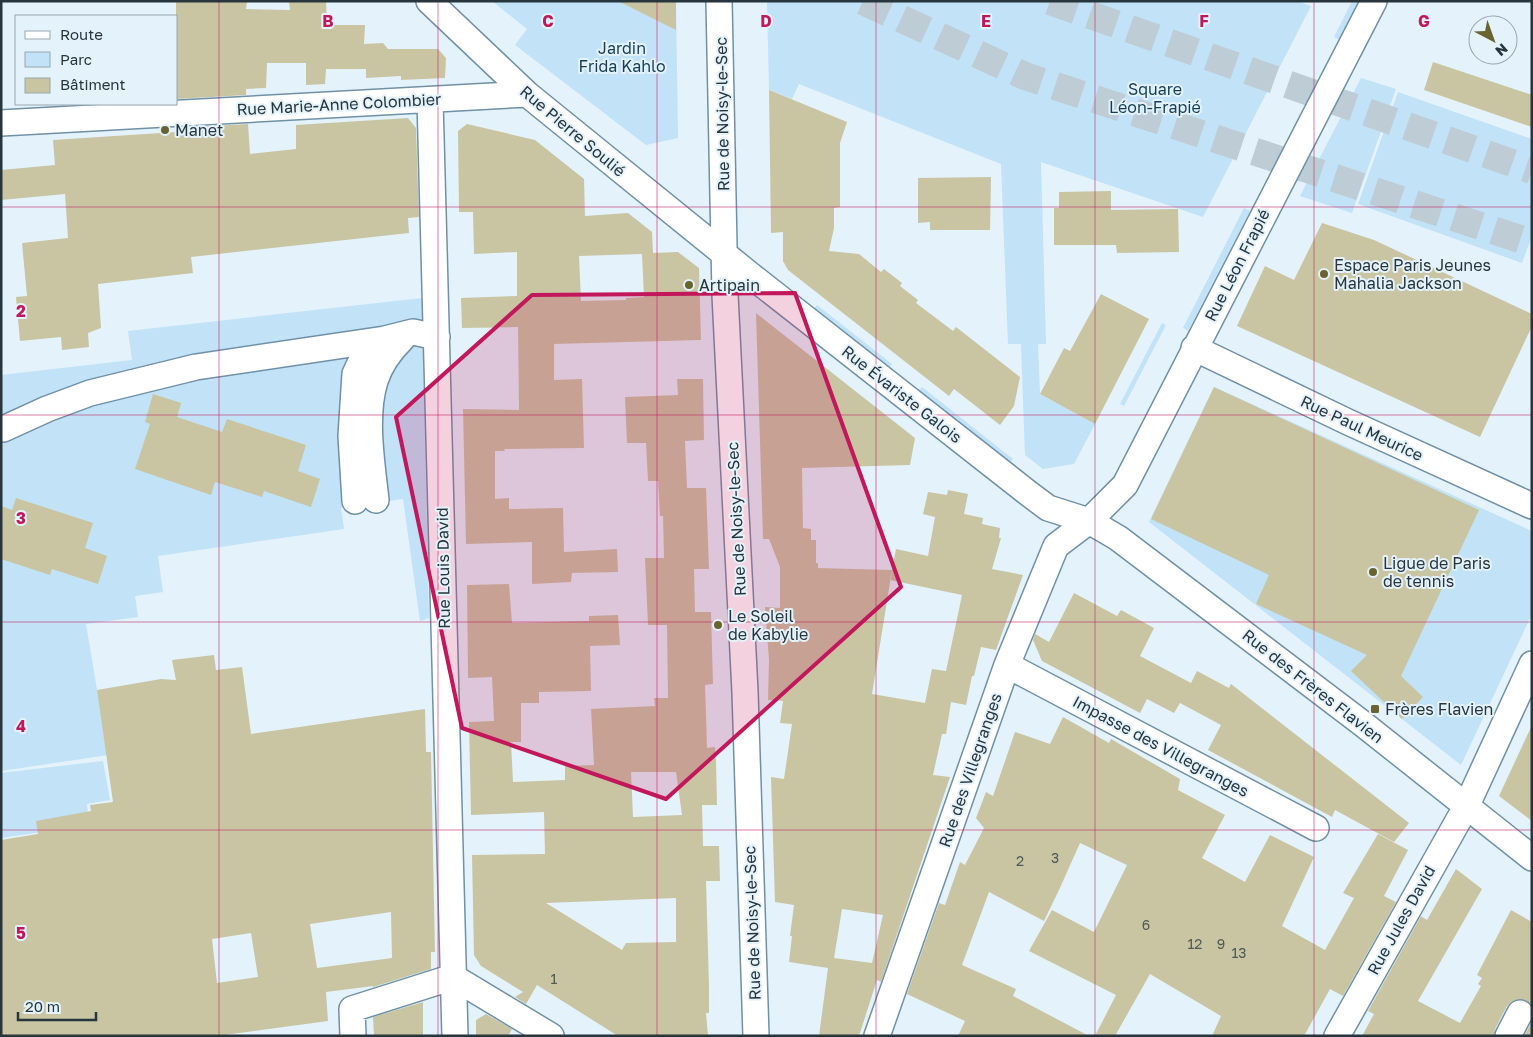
<svg xmlns="http://www.w3.org/2000/svg" width="1533" height="1037" font-family="'Golos Text',sans-serif">
	<style>
		.green { fill: #c1e2f7 }
		.building { fill: #c9c5a3; fill-rule: evenodd }
		.lines { fill: none; stroke-linecap: round; stroke-linejoin: round }
		.highway-tunnel { stroke: #beccd5; stroke-width: 28; stroke-dasharray: 28 14; stroke-linecap: butt }
		.minor-casing { stroke: #7090a5; stroke-width: 28 }
		.minor { stroke: #fff; stroke-width: 25 }
		.marked { fill: #c2185b; fill-opacity: 0.2; stroke: #c2185b; stroke-width: 4; stroke-linejoin: round }
		.grid { fill: none; stroke: #c2185b; stroke-width: 1; stroke-opacity: 0.55 }
		.poi-dot { fill: #696330; stroke: #e4f2fb; stroke-width: 2 }
		.labels { text-anchor: middle; stroke-width: 4; stroke-linejoin: round; paint-order: stroke }
		.number-label { font-size: 14px; fill: #505956 }
		.park-label { font-size: 16px; fill: #143e55; stroke: #e4f2fb }
		.street-label { font-size: 16px; fill: #27353d; stroke: #e4f2fb }
		.poi-label { font-size: 16px; fill: #27353d; stroke: #e4f2fb; text-anchor: start }
		.grid-label { font-size: 16px; text-anchor: middle; font-weight: bold; fill: #c2185b; stroke: #e4f2fb; stroke-width: 4; stroke-linejoin: round; paint-order: stroke }
	</style>
	<rect width="100%" height="100%" fill="#e4f2fb"/>
	<!-- green -->
	<path class="green" d="M492 1H676L678 138 646 145 515 45 527 29Z
		M767 1H1297L1311 6 1203 217 1041 162 1046 344H1038L1040 394 1095 424 1074 464 1043 469 1025 455 1021 344H1008L1001 164 799 84 792 99 769 90Z
		M1352 1H1359L1340 40 1334 37Z
		M1361 78 1396 89 1352 213 1300 196Z
		M1398 92 1532 139V236L1522 263 1358 204Z
		M1244 208 1250 211 1188 331 1183 328Z
		M422 298 429 618 420 621 403 499 341 508 344 529 158 556 163 592 135 596 138 617 86 624 108 755 1 771V375L132 360 128 331Z
		M817 305 892 364 887 370 813 310Z
		M1162 323 1166 325 1124 406 1120 404Z
		M922 387 1013 459 1009 464 918 392Z
		M1214 387 1532 531V614L1461 765 1149 522Z
		M103 761 110 800 87 804 89 825 1 838V773Z"/>
	<!-- building -->
	<path class="building" d="M176 1H247L246 9 290 10 289 1H326L327 25H365L364 44 383 43 388 49H438L446 58 445 78 401 80V76L366 78V69H326L325 84 306 85V63H267L266 88 246 89V95L176 99Z
		M618 1H676V30Z
		M1433 62 1532 95V127L1424 90Z
		M769 90 847 122 840 143V207L834 208V228L829 251 859 254 881 272 884 269 902 283 900 286 918 300 916 303 953 331 956 327 1020 377 1014 406 1000 425 954 389 949 396 788 270 783 261V232L771 233Z
		M408 118 416 128 419 217 408 218 409 233 191 257 193 273 98 284 101 328 88 333 89 347 62 350 61 337 20 341 16 297 27 296 22 243 68 238 65 194 1 200V170L55 165 53 140 176 132V128L248 124 250 154 296 149V125Z
		M467 124 535 140 584 179 585 216 628 213 652 232 653 253 678 252 699 268 701 340 554 344V380L582 379 584 448 504 449 505 451H495V499L509 498V509L563 508 564 552 617 549 618 572 572 573 571 582 532 584V542L466 544 463 409 519 410 518 327 462 328 461 298 517 296V252L474 254 473 212H459L458 131ZM642 254 644 297 626 298V300L581 301 579 256Z
		M991 177 990 230H930V222L918 223V178Z
		M1111 191V210L1178 209 1179 252 1117 253 1116 245H1054V208H1059V192Z
		M1322 223 1374 240 1532 314V326L1480 437 1237 326 1265 266 1294 280Z
		M1101 294 1149 319 1095 424 1040 394 1064 348 1070 351Z
		M756 313 915 438 910 465 802 468 803 528 811 529V540H816V563H818V568L892 570 872 694 925 703 932 669 946 671 962 595 890 580 896 549 928 556 935 517 923 514 928 492 947 495 948 490 968 494 964 514 983 518 982 524 1000 528 999 538H1001L992 569 1023 575 996 650 981 647 974 676H972L966 705 951 702 946 734H942L933 775 950 777 881 982 877 980 859 1036H819L828 968 789 962 792 936H790L794 905 775 902 771 777 784 779 792 724 780 723 783 701 768 700 769 660 765 607 780 608V567L769 539H763ZM842 909 883 915 872 963 834 958Z
		M677 379H703L704 440 685 441 687 488H706L707 514 709 569H694L695 612H711L713 684 705 685 706 715 707 748 715 747 716 761 717 805H702L703 846H719L720 881H706L709 987V1013H706L708 1036H618L537 985 526 1004 515 997 523 992 481 966 474 955 472 855 545 854 544 812 471 815 469 722 494 721 492 677 468 678 467 585 509 584 512 623 589 621V616L618 615 620 645 590 646 591 691 539 692V703H521V742H511L513 782 565 780V766L594 765 591 709 655 706 654 698H668L667 625H648L645 558H664L663 516H660L658 481H648L646 443H627L625 397 678 395ZM631 772H676L682 815 633 817ZM676 898V942L626 943 622 950 546 903Z
		M1214 387 1479 510 1401 676 1423 697 1402 719 1351 671 1367 655 1256 604 1269 575 1151 519Z
		M153 394 181 403 177 417 222 432 227 419 306 445 298 471 320 479 311 507 264 491 262 497 215 482 211 495 135 469 150 424 145 422Z
		M16 498 93 523 85 548 107 556 98 584 52 569 50 575 1 559V506L12 510Z
		M1074 593 1117 616 1121 610 1154 628 1140 656 1191 683 1197 671 1229 688 1231 684 1409 823 1394 842 1335 810 1332 817 1208 750 1221 725 1180 703 1174 713 1147 699 1140 713 1042 661 1033 640 1035 634 1049 642Z
		M214 655 216 670 242 667 251 734 425 709 426 752H431L435 952H431V969L373 987V986L326 992 328 1021 217 1036H1V840L38 834 36 821 91 811 90 805 113 802 97 690 161 679 176 680 172 660ZM391 912 392 958 317 968 310 924ZM251 933 258 977 217 983 212 939Z
		M1063 717 1109 743 1111 739 1180 779 1178 790 1225 815 1202 858 1245 882 1270 835 1314 857 1282 926 1325 950 1354 898 1343 893 1378 834 1408 850 1384 896 1396 902 1343 996 1330 989 1304 1036H1212L1221 1016 1150 974 1115 1036H1095L1116 995 1029 951 1052 910 1094 932 1127 865 1080 843 1059 890 1044 921 989 892 962 965 1016 989 1013 996 1089 1036H958L965 1021 907 994 939 903 945 905 960 862 965 865 984 828 976 818 986 792 993 796 1015 732 1050 744Z
		M1532 725V821L1499 796Z
		M1456 869 1482 889 1418 1001 1460 1023 1481 986 1478 984 1482 978 1477 975 1511 910 1532 922V1005L1526 1000 1520 999 1512 1001 1507 1006 1495 1029 1494 1036H1362L1374 1014 1368 1011 1421 916 1427 920Z
		M423 1002V1036H374L373 1017Z
		M486 1014 512 1029 508 1036H476V1020Z
		M1532 1022V1036H1524Z"/>
	<g class="lines">
		<!-- highway-tunnel -->
		<path class="highway-tunnel" d="M863 1 1025 76 1532 243
			M1050 1 1532 170"/>
		<!-- minor casing -->
		<g class="minor-casing">
			<path id="minor" d="M429 1 527 94 749 274 1028 493 1048 508 1089 521 1118 538 1363 724 1532 858
				M719 1 725 295 745 692 756 1036
				M430 100 455 1036
				M1 123 527 94
				M1194 348 1348 422 1532 506
				M3 429 47 409 90 393 196 367 385 339
				M376 500C372 464 364 416 375 381 380 365 390 351 402 339
				M355 501 351 436 355 374 361 361 385 339 413 332 437 337
				M1007 665 1316 828
				M353 1036 352 1009 453 977 551 1036
				M877 1036 1007 665 1056 546 1089 521 1125 485 1374 1
				M1337 1036 1467 805 1532 664
				M1508 1036 1520 1013"/>
		</g>
		<!-- minor -->
		<use href="#minor" class="minor"/>
	</g>
	<!-- marked area -->
	<path class="marked" d="M795 293 901 587 666 799 462 728 396 417 532 295Z"/>
	<!-- grid -->
	<path class="grid" d="M219 1V1036M438 1V1036M657 1V1036M876 1V1036M1095 1V1036M1314 1V1036M1 207H1532M1 415H1532M1 622H1532M1 830H1532"/>
	<!-- markers -->
	<g class="poi-dot">
		<circle cx="165" cy="130" r="5"/>
		<circle cx="1324" cy="274" r="5"/>
		<circle cx="689" cy="285" r="5"/>
		<circle cx="1373" cy="572" r="5"/>
		<circle cx="718" cy="625" r="5"/>
		<rect x="1370" y="704" width="10" height="10" rx="2.5"/>
	</g>
	<g class="labels">
		<!-- number labels -->
		<g class="number-label">
			<text x="1055" y="863">3</text>
			<text x="1020" y="866">2</text>
			<text x="1146" y="930">6</text>
			<text x="1195" y="949">12</text>
			<text x="1221" y="949">9</text>
			<text x="1239" y="958">13</text>
			<text x="554" y="984">1</text>
		</g>
		<!-- park labels -->
		<g class="park-label">
			<text x="622" y="54">Jardin<tspan x="622" dy="18">Frida Kahlo</tspan></text>
			<text x="1155" y="95">Square<tspan x="1155" dy="18">Léon-Frapié</tspan></text>
		</g>
		<!-- street labels -->
		<g class="street-label">
			<text transform="translate(339 104) rotate(-3)" y="6">Rue Marie-Anne Colombier</text>
			<text transform="translate(722 114) rotate(-91)" y="6">Rue de Noisy-le-Sec</text>
			<text transform="translate(573 131) rotate(40)" y="6">Rue Pierre Soulié</text>
			<text transform="translate(1237 265) rotate(-63)" y="6">Rue Léon Frapié</text>
			<text transform="translate(902 394) rotate(38)" y="6">Rue Évariste Galois</text>
			<text transform="translate(1362 428) rotate(25)" y="6">Rue Paul Meurice</text>
			<text transform="translate(736 519) rotate(-93)" y="6">Rue de Noisy-le-Sec</text>
			<text transform="translate(443 568) rotate(-91)" y="6">Rue Louis David</text>
			<text transform="translate(1313 686) rotate(38)" y="6">Rue des Frères Flavien</text>
			<text transform="translate(1161 746) rotate(28)" y="6">Impasse des Villegranges</text>
			<text transform="translate(970 770) rotate(-71)" y="6">Rue des Villegranges</text>
			<text transform="translate(1401 920) rotate(-61)" y="6">Rue Jules David</text>
			<text transform="translate(752 923) rotate(-92)" y="6">Rue de Noisy-le-Sec</text>
		</g>
		<!-- poi labels -->
		<g class="poi-label">
			<text x="175" y="136">Manet</text>
			<text x="1334" y="271">Espace Paris Jeunes<tspan x="1334" dy="18">Mahalia Jackson</tspan></text>
			<text x="699" y="291">Artipain</text>
			<text x="1383" y="569">Ligue de Paris<tspan x="1383" dy="18">de tennis</tspan></text>
			<text x="728" y="622">Le Soleil<tspan x="728" dy="18">de Kabylie</tspan></text>
			<text x="1385" y="715">Frères Flavien</text>
		</g>
	</g>
	<g class="grid-label">
		<text x="328" y="27">B</text>
		<text x="548" y="27">C</text>
		<text x="766" y="27">D</text>
		<text x="986" y="27">E</text>
		<text x="1204" y="27">F</text>
		<text x="1424" y="27">G</text>
		<text x="21" y="317">2</text>
		<text x="21" y="524">3</text>
		<text x="21" y="732">4</text>
		<text x="21" y="939">5</text>
	</g>
	<!-- border -->
	<rect width="1533" height="1037" fill="none" stroke="#27353d" stroke-width="5"/>
	<!-- legend -->
	<rect x="15" y="15" width="162" height="90" fill="#e4f2fb" stroke="#98a6af"/>
	<rect x="25" y="31" width="25" height="8" fill="#ffffff" stroke="#98a6af"/>
	<text x="60" y="40" font-size="15" fill="#27353d">Route</text>
	<rect x="25" y="52" width="25" height="15" fill="#c1e2f7" stroke="#98a6af"/>
	<text x="60" y="65" font-size="15" fill="#27353d">Parc</text>
	<rect x="25" y="78" width="25" height="15" fill="#c9c5a3" stroke="#98a6af"/>
	<text x="60" y="90" font-size="15" fill="#27353d">Bâtiment</text>
	<!-- north arrow -->
	<g transform="translate(1493 40) rotate(139)"><circle r="24" fill="#e4f2fb" stroke="#98a6af"/>
	<path d="M0-4L9 19L0 12L-9 19Z" fill="#696330"/>
	<text y="-8" font-size="14" font-weight="bold" text-anchor="middle" fill="#27353d">N</text>
	</g>
	<!-- scale -->
	<path d="M18 1012v8h78v-8" fill="none" stroke="#27353d" stroke-width="2.5"/>
	<text x="25" y="1012" font-size="15" fill="#27353d" stroke="#e4f2fb" stroke-width="4" paint-order="stroke">20 m</text>
</svg>
